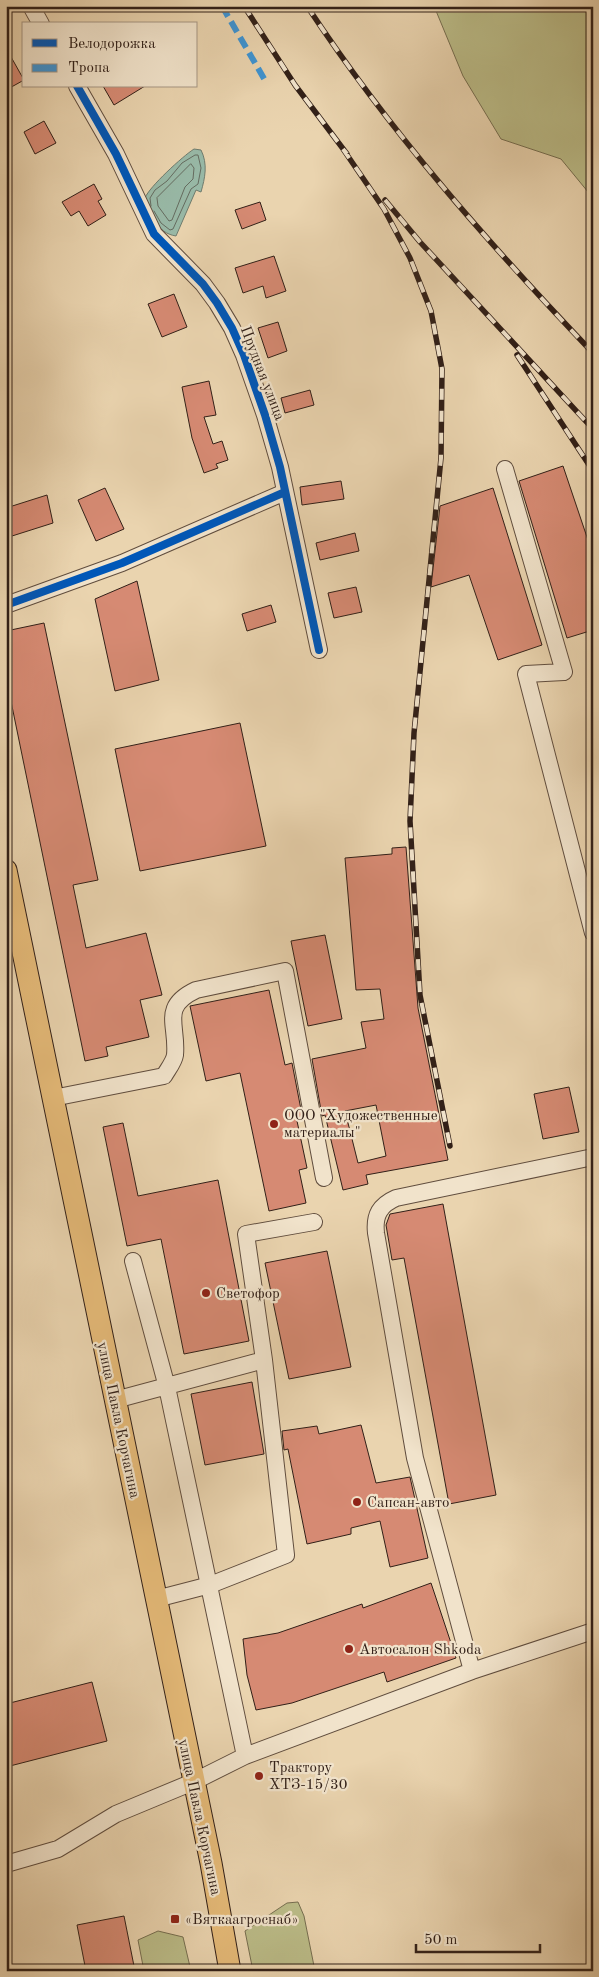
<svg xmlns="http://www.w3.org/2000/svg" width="599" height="1977" font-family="'Old Standard TT',serif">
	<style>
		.green { fill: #bbbc88; stroke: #766e50 }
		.water { fill: #98b9a7; stroke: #6f7c6e }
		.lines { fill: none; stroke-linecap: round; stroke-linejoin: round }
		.shore { stroke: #656c60; stroke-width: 1 }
		.building { fill: #d68a73; stroke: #322018; fill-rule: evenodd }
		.minor-casing { stroke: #604d3e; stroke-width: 18 }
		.major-casing { stroke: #322018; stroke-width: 23 }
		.minor { stroke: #f1e3cb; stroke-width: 16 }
		.major { stroke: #e5ba78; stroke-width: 21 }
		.rail-casing { stroke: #322018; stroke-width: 5.5 }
		.rail { stroke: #f1e3cb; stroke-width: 4; stroke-dasharray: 11; stroke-linecap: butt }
		.quiet { stroke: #3d94d4; stroke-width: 6; stroke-dasharray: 12 6; stroke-linecap: butt }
		.cycleway-casing { stroke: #f1e3cb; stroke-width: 11 }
		.cycleway { stroke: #0057b8; stroke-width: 8 }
		.poi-dot { fill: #8f2418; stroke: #f1e3cb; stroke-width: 2 }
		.labels { text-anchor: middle; stroke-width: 4.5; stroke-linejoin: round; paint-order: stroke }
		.street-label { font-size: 15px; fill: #322018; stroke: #f1e3cb }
		.poi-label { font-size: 15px; fill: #322018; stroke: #f1e3cb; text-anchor: start }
	</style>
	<rect width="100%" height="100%" fill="#ead4af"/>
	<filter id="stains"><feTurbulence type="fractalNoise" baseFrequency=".004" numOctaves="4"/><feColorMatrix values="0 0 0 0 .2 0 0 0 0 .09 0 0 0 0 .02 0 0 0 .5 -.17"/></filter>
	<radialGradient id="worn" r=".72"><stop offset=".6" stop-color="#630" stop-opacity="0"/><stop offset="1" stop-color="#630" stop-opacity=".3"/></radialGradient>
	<!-- green -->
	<path class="green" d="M434 6H593V198L561 159 501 139 463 76Z
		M298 1902 304 1916 315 1971H253L245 1931 287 1903Z
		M158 1931 183 1937 191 1971H144L138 1940Z"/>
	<!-- water -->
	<path class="water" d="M194 149 201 150C208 164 205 178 201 192L196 190 176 236C156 233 152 214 145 198 149 187 183 156 194 149Z"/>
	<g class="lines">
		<!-- shore -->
		<path class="shore" d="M191 164 194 168 193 179 185 187 172 220 169 221 158 206 157 198Z
			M151 206 150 198 155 190 167 181 182 163 195 155H198L201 168 198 184 191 189 173 229 170 230 161 223 154 211"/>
	</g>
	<!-- building -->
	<path class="building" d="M6 48 24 80 6 90Z
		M103 86H145L114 105Z
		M44 121 56 143 35 154 24 132Z
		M94 184 102 199 98 201 106 215 88 226 79 211 71 216 62 202Z
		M260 202 266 220 242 229 235 210Z
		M274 256 286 291 266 298 263 286 243 293 235 268Z
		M174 294 187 327 162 337 148 304Z
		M278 322 287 351 268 358 258 328Z
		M209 381 216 415 204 417 213 444 222 441 228 460 216 464 218 468 204 473 192 438 182 387Z
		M310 390 314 405 285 413 281 398Z
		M563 466 593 555V630L567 638 519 481Z
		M341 481 344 499 302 505 300 487Z
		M105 488 124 529 96 541 78 500Z
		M493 488 542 645 498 660 469 575 431 587 440 506Z
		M47 495 53 523 12 536 6 519V508Z
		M355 533 359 551 320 560 316 543Z
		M137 581 159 680 115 691 95 599Z
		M356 587 362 612 334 618 328 593Z
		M271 605 276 622 247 631 242 614Z
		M44 623 98 880 73 885 86 948 146 933 162 995 140 1000 149 1037 106 1047 108 1056 85 1061 6 677V631Z
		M240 723 266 846 140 871 115 749Z
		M406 847 418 1008 448 1160 366 1175 368 1184 343 1190 325 1115 322 1116 312 1059 366 1048 361 1022 384 1019 380 989 356 990 345 858 392 854V848ZM376 1105 386 1156 358 1163 345 1111Z
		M325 935 342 1019 308 1026 291 941Z
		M269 990 285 1065 292 1063 303 1120 297 1121 307 1168 299 1170 306 1203 269 1211 240 1073 206 1081 190 1006Z
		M569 1087 579 1132 543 1139 534 1094Z
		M123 1123 138 1196 218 1180 249 1341 184 1354 161 1239 127 1246 103 1127Z
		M443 1204 496 1495 449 1504 404 1258 392 1260 386 1225 390 1214Z
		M327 1251 351 1367 289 1379 265 1263Z
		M252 1382 264 1454 205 1465 191 1394Z
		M361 1425 376 1483 410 1477 428 1558 390 1567 380 1521 351 1528V1534L307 1544 288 1449 284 1450 282 1431 317 1426 319 1434Z
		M431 1583 456 1658 387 1682 384 1672 292 1703 256 1710 247 1675 243 1639 278 1633 362 1604 363 1608Z
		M92 1682 107 1741 6 1767V1704Z
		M124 1916 135 1971H86L77 1925Z"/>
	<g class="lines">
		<!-- minor casing -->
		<g class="minor-casing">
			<path id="minor" d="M31 6 41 24
				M77 86 116 154 154 234 203 284 217 303 232 328 244 355 265 415 280 467 319 650
				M505 469 564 672 526 674 593 933
				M6 605 122 563 285 492
				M53 1098 164 1076C168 1069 174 1062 175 1055 178 1025 160 1007 196 990L285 971 324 1178
				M133 1261 167 1387 245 1756
				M115 1400 264 1360 246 1234 314 1222
				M156 1599 210 1585 286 1555 264 1360
				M472 1671 415 1458 376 1233C374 1215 380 1205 396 1198L593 1157
				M6 1864 58 1849 116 1814 193 1782 245 1756 472 1671 593 1631"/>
		</g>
		<!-- major casing -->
		<g class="major-casing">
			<path id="major" d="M6 870 211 1863 230 1971"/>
		</g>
		<!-- minor -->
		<use href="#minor" class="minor"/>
		<!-- major -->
		<use href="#major" class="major"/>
		<!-- rail casing -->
		<g class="rail-casing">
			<path id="rail" d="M244 6 295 85 347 154
				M307 6C390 132 489 244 593 353
				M343 149 384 209 410 258 431 311 442 369 441 458 414 733 410 821 420 995 450 1146
				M385 200 420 242 593 429
				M517 355 593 471"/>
		</g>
		<!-- rail -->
		<use href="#rail" class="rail"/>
		<!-- quiet -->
		<path class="quiet" d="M222 6 266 82"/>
		<!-- cycleway casing -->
		<g class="cycleway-casing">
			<path id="cycleway" d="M77 86 116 154 154 234 203 284 217 303 232 328 244 355 265 415 280 467 319 650
				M6 605 122 563 285 492"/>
		</g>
		<!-- cycleway -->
		<use href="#cycleway" class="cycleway"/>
	</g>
	<!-- markers -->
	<g class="poi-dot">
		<circle cx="274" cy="1124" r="5"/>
		<circle cx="206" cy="1293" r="5"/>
		<circle cx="357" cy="1502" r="5"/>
		<circle cx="349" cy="1649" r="5"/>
		<circle cx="259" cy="1776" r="5"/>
		<rect x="170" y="1914" width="10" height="10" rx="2.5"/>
	</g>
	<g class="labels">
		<!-- street labels -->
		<g class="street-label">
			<text transform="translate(263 373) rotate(69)" y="5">Прудная улица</text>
			<text transform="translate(119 1420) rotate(78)" y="5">улица Павла Корчагина</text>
			<text transform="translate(200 1817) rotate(78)" y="5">улица Павла Корчагина</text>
		</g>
		<!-- poi labels -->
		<g class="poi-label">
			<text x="284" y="1120">ООО "Художественные<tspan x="284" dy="17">материалы"</tspan></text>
			<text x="216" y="1298">Светофор</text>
			<text x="367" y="1507">Сапсан-авто</text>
			<text x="359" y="1654">Автосалон Shkoda</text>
			<text x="269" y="1772">Трактору<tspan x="269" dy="17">ХТЗ-15/30</tspan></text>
			<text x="185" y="1924">«Вяткаагроснаб»</text>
		</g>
	</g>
	<!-- margin -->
	<rect width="599" height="1977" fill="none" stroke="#ead4af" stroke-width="25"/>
	<rect x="8" y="8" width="584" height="1962" fill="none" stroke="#322018" stroke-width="2.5"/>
	<rect x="12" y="12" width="574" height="1952" fill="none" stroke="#322018"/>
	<!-- legend -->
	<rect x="22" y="22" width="175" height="65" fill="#f1e3cb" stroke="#a59583"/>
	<rect x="32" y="39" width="25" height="8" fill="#0057b8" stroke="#a59583"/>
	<text x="68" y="48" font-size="15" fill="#322018">Велодорожка</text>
	<rect x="32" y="64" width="25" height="8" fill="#3d94d4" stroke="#a59583"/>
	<text x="68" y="72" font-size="15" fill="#322018">Тропа</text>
	<!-- scale -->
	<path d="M416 1944v8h124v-8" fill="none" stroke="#322018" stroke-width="2.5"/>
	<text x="424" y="1944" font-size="15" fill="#322018" stroke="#f1e3cb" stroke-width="4" paint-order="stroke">50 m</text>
	<rect width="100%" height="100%" filter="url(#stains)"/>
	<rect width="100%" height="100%" fill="url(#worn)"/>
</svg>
